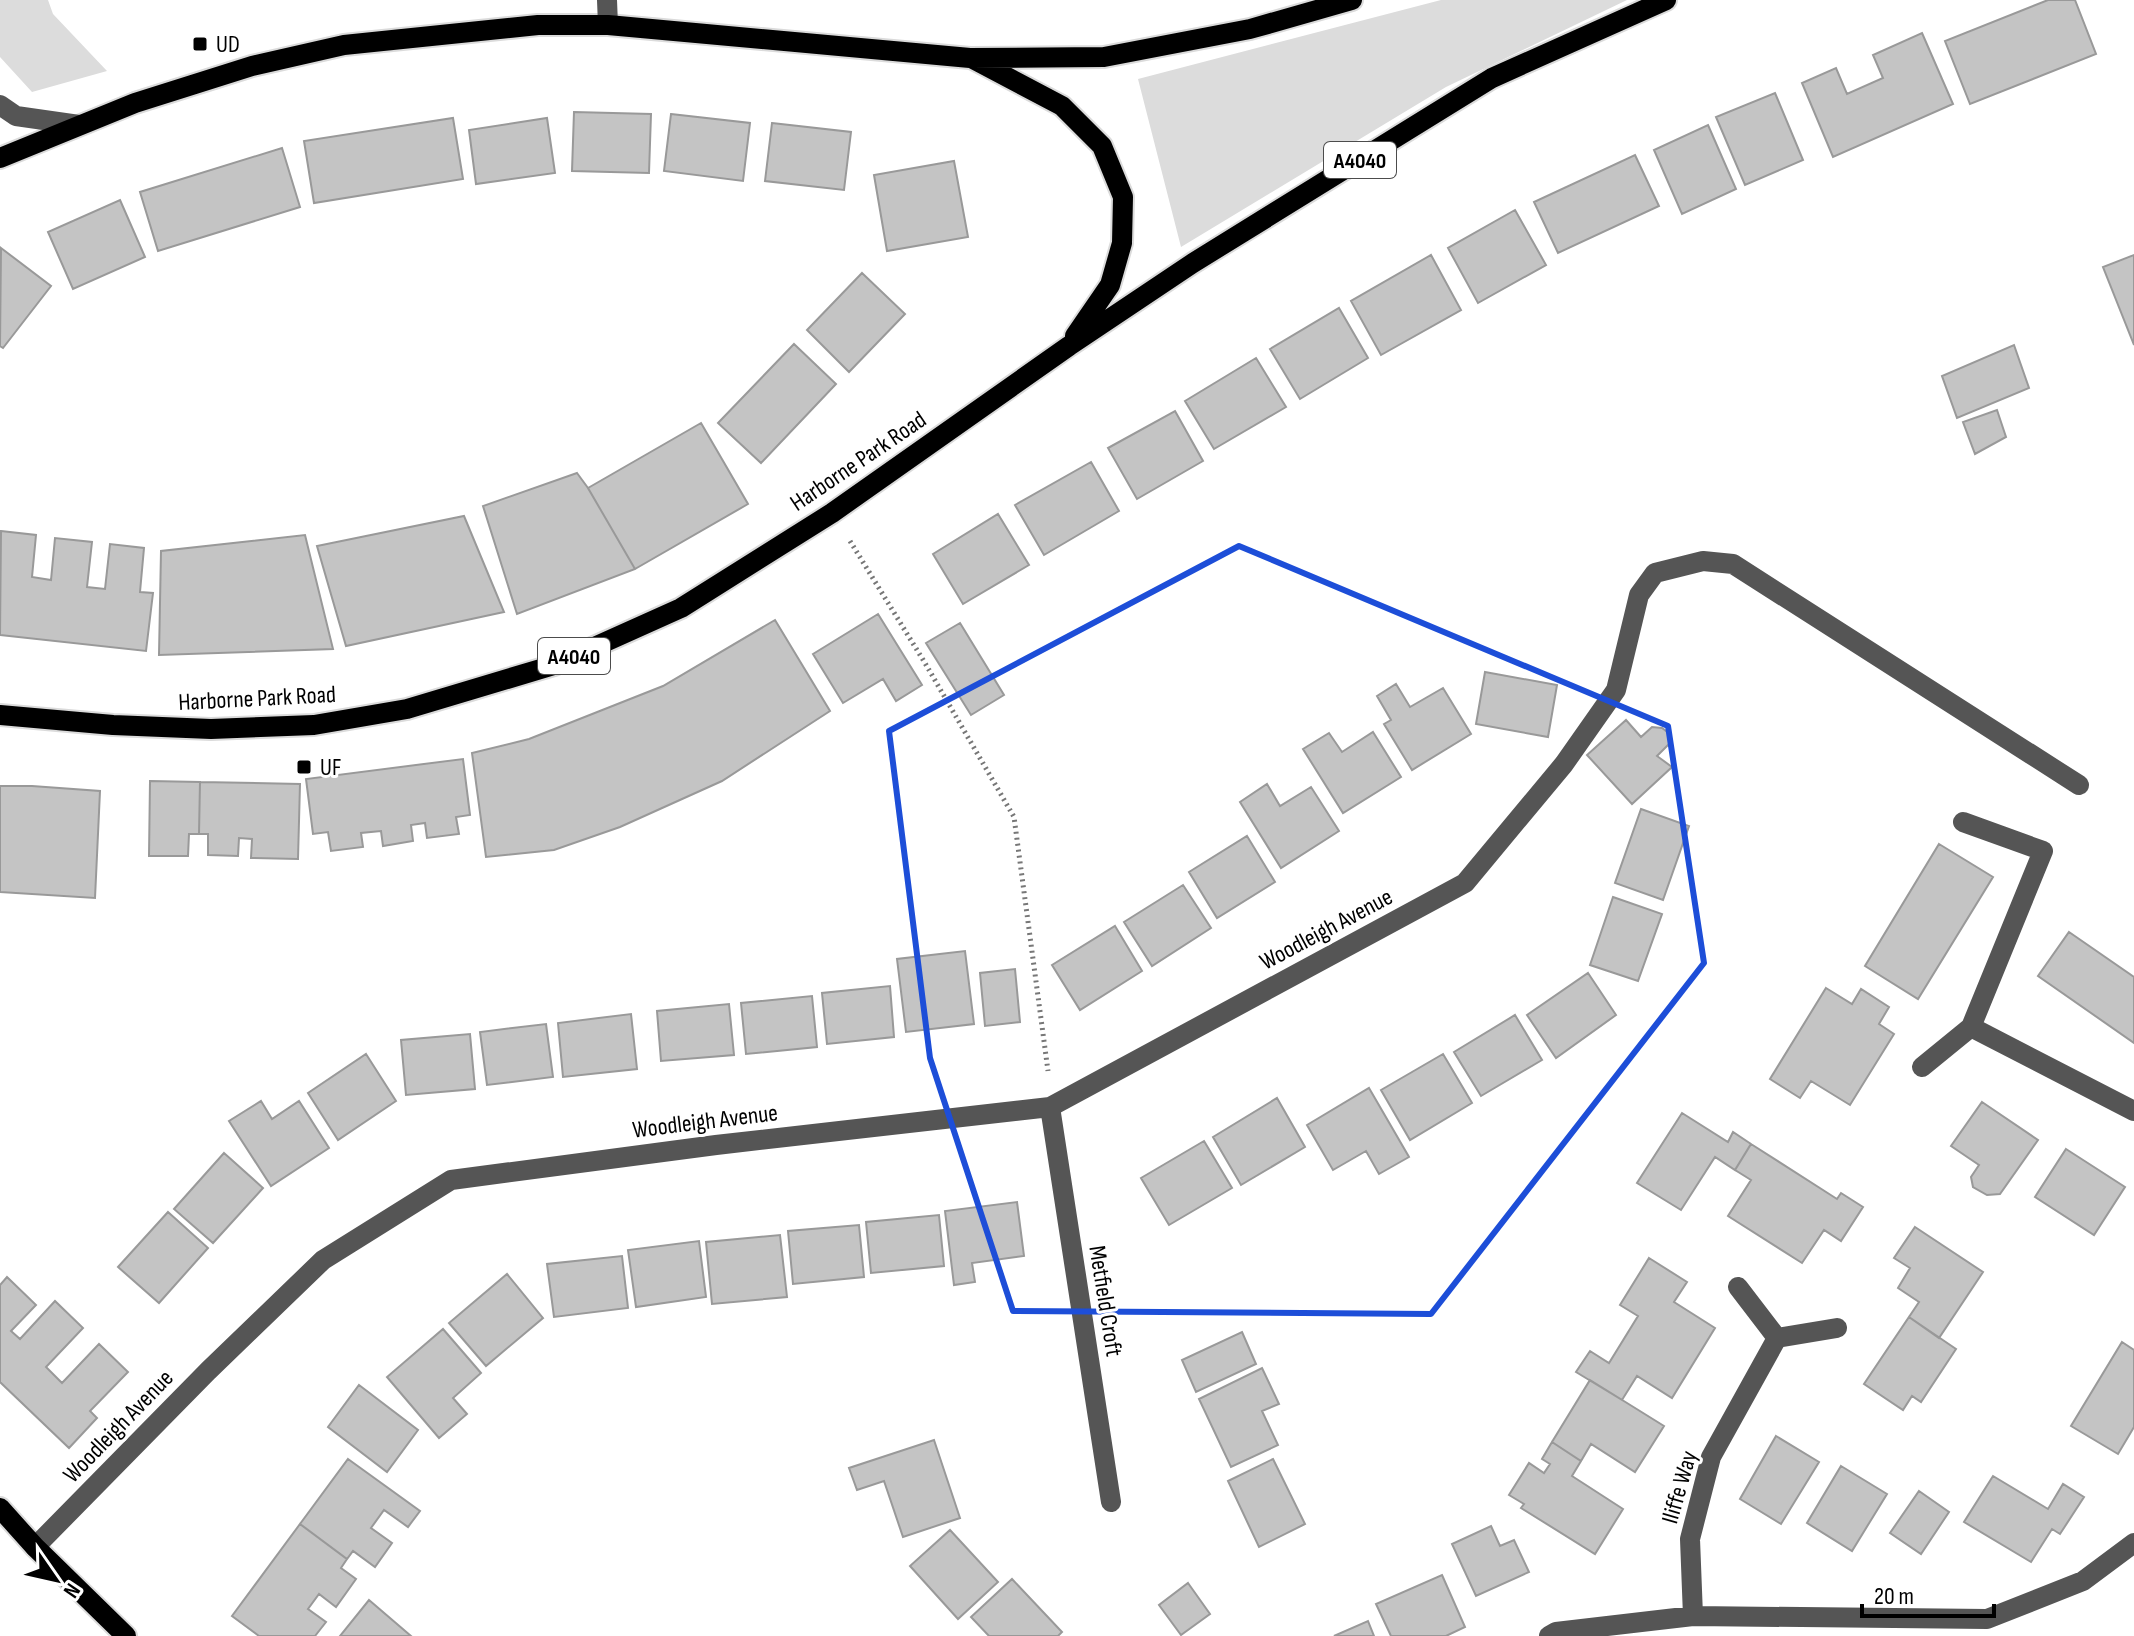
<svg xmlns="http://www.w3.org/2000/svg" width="2134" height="1636" font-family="'Sofia Sans Condensed',sans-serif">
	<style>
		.green { fill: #dcdcdc }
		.building { fill: #c4c4c4; stroke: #999; stroke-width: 2 }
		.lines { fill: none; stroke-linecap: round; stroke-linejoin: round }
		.major-casing { stroke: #dbdbdb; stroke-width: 24 }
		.path { stroke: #777; stroke-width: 5; stroke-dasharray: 2 4; stroke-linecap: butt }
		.minor { stroke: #555; stroke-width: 20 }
		.major { stroke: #000; stroke-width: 20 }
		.marked { fill: none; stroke: #1d4ed8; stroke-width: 6; stroke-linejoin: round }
		.poi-dot { fill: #000; stroke: #fff; stroke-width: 3 }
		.labels { text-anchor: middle; stroke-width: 6; stroke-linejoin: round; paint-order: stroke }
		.shield { fill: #fff; stroke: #4c4c4c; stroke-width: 2 }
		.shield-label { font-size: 22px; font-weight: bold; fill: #000 }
		.poi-label { font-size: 24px; fill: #000; stroke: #fff; text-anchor: start }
		.street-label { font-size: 24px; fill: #000; stroke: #fff }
	</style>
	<rect width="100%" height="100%" fill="#fff"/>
	<!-- green -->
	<path class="green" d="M0 0H48L53 14 107 71 32 92 0 57Z
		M1441 0H1627L1446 87 1181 247 1138 79Z"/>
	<!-- building -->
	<path class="building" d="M2048 0H2075L2096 54 1970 104 1945 41Z
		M1922 33 1953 104 1833 157 1802 83 1836 68 1847 94 1883 78 1873 55Z
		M1775 93 1803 160 1745 185 1716 117Z
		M574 112 651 114 649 173 572 171Z
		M671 114 750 123 743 181 664 171Z
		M453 118 463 179 314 203 304 141Z
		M547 118 555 173 476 184 469 130Z
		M772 123 851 132 844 190 765 181Z
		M1708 125 1736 189 1682 214 1654 150Z
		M282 148 300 207 158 251 140 192Z
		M1635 155 1659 206 1558 253 1534 202Z
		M954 161 968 237 887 251 874 175Z
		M120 200 145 257 73 289 48 232Z
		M1515 210 1546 265 1478 303 1448 248Z
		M1 248 51 286 3 348 0 346Z
		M1431 255 1461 310 1381 355 1351 301Z
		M2134 255V345L2103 267Z
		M862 273 905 314 849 372 807 330Z
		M1339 308 1368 358 1300 399 1270 349Z
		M794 344 836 384 761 463 718 423Z
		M2014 345 2029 388 1957 418 1942 376Z
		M1256 358 1286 407 1214 449 1185 401Z
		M1997 410 2006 437 1975 454 1963 422Z
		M1175 411 1203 461 1137 499 1108 448Z
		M701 423 748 504 635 569 588 488Z
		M1091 462 1119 511 1044 555 1015 505Z
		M577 473 588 488 635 569 517 614 483 506Z
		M998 514 1029 565 963 604 933 554Z
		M464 516 504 612 346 646 317 546Z
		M1 531 36 535 32 577 51 580 55 538 92 542 87 587 105 589 110 544 144 548 140 592 153 593 146 651 0 635Z
		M305 535 333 649 159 655 161 551Z
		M878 614 922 685 896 701 883 679 843 703 813 654Z
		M775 620 830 711 722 781 620 827 554 850 486 857 472 753 529 739 663 686Z
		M960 623 1004 695 971 715 926 643Z
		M1485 672 1557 685 1548 737 1476 724Z
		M1396 684 1410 707 1443 688 1471 734 1412 770 1384 724 1391 720 1377 696Z
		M1626 720 1641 737 1652 727 1662 728 1670 734 1669 744 1657 756 1672 767 1632 804 1587 755Z
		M1373 732 1401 777 1343 813 1303 749 1329 733 1342 752Z
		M463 759 470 815 456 817 459 834 427 838 425 823 411 825 413 841 383 846 381 831 361 833 363 847 331 851 328 832 313 834 306 779Z
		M150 781 200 782 199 834H189L188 856H149Z
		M200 782 300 784 298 859 251 858 252 839 239 838 238 856 208 855V834H199Z
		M1267 784 1280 806 1311 787 1339 831 1281 868 1240 802Z
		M0 786H32L100 791 95 898 0 892Z
		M1641 809 1689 826 1663 900 1615 883Z
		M1247 836 1275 882 1217 918 1189 872Z
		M1939 844 1993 877 1918 999 1865 966Z
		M1183 885 1211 928 1152 966 1124 922Z
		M1613 897 1662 914 1638 981 1590 965Z
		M1115 926 1142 971 1080 1010 1052 965Z
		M2069 932 2134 977V1043L2038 976Z
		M965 951 974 1024 906 1032 897 959Z
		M1015 969 1020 1022 985 1026 980 973Z
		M1588 973 1616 1015 1556 1058 1527 1015Z
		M890 986 894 1037 827 1044 822 993Z
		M1826 988 1852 1004 1861 989 1889 1007 1879 1024 1894 1034 1850 1105 1811 1081 1800 1098 1770 1079Z
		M812 996 817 1047 746 1054 741 1003Z
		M729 1004 734 1055 661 1061 657 1011Z
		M631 1014 637 1069 563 1077 558 1023Z
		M1515 1015 1542 1060 1481 1096 1454 1052Z
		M546 1024 553 1077 487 1085 480 1032Z
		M470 1034 475 1089 406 1095 401 1040Z
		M366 1054 396 1101 338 1140 308 1093Z
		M1443 1054 1472 1103 1410 1140 1381 1090Z
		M1369 1088 1409 1157 1379 1174 1366 1151 1333 1170 1307 1125Z
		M1277 1098 1305 1147 1241 1185 1213 1137Z
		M261 1101 272 1119 299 1101 329 1148 271 1186 229 1121Z
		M1982 1102 2038 1140 2000 1194 1987 1195 1973 1187 1971 1177 1979 1165 1951 1146Z
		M1682 1113 1728 1142 1733 1132 1751 1144 1735 1170 1715 1157 1681 1210 1637 1183Z
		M1204 1141 1232 1188 1169 1225 1141 1178Z
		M1751 1144 1837 1199 1841 1193 1863 1207 1841 1241 1824 1230 1802 1263 1728 1216 1751 1180 1735 1170Z
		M2066 1149 2125 1187 2094 1235 2035 1197Z
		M224 1153 263 1188 213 1243 174 1209Z
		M1017 1202 1024 1256 972 1263 975 1282 954 1285 945 1211Z
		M168 1212 208 1248 159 1303 118 1267Z
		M939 1215 944 1266 871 1273 866 1222Z
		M859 1225 864 1277 793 1284 788 1231Z
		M1915 1227 1983 1272 1939 1338 1909 1317 1919 1302 1898 1288 1910 1268 1894 1258Z
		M780 1235 787 1297 712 1304 706 1242Z
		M699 1241 706 1297 636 1307 628 1250Z
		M622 1256 628 1308 554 1317 547 1264Z
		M1649 1258 1687 1282 1674 1302 1715 1328 1672 1398 1637 1376 1622 1400 1576 1372 1590 1351 1609 1363 1638 1316 1620 1305Z
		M507 1274 543 1318 486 1366 449 1323Z
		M7 1277 36 1305 11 1331 20 1339 55 1301 83 1328 46 1367 62 1383 99 1344 128 1372 90 1411 97 1418 69 1448 0 1382V1285Z
		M1909 1317 1956 1349 1921 1402 1912 1396 1903 1410 1864 1384Z
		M443 1329 481 1373 453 1398 467 1414 439 1438 387 1377Z
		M1242 1332 1256 1364 1196 1392 1182 1360Z
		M2122 1342 2134 1350V1427L2118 1454 2071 1426Z
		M1262 1368 1279 1404 1262 1411 1278 1445 1231 1467 1199 1399Z
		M1590 1380 1664 1426 1635 1472 1591 1444 1581 1461 1552 1442Z
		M359 1385 418 1430 387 1472 328 1427Z
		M1776 1436 1819 1462 1781 1524 1740 1499Z
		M934 1440 960 1518 903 1537 884 1481 857 1490 849 1468Z
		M1552 1442 1581 1461 1572 1476 1623 1509 1595 1554 1521 1508 1524 1504 1509 1495 1529 1463 1544 1473 1550 1464 1542 1459Z
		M348 1459 420 1511 408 1527 384 1510 371 1528 392 1543 375 1567 353 1551 347 1559 300 1524Z
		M1273 1459 1305 1524 1259 1547 1228 1481Z
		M1841 1466 1887 1494 1852 1551 1807 1523Z
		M1993 1476 2048 1509 2063 1484 2084 1497 2060 1534 2052 1529 2031 1562 1964 1522Z
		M1919 1491 1949 1512 1921 1554 1890 1533Z
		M300 1524 347 1559 341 1568 356 1579 336 1607 319 1594 308 1609 326 1622 315 1636H259L232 1616Z
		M1491 1526 1500 1546 1514 1540 1529 1572 1476 1596 1452 1544Z
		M950 1530 998 1582 958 1619 910 1566Z
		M1442 1575 1465 1627 1446 1636H1391L1376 1604Z
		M1012 1579 1062 1632 1058 1636H989L971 1617Z
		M1188 1583 1210 1614 1181 1635 1159 1605Z
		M369 1600 411 1636H340Z
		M1368 1621 1374 1636H1334Z"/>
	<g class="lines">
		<!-- major casing -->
		<g class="major-casing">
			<path id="major" d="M973 59 1062 106 1102 146 1123 197 1122 243 1110 285 1075 336
				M0 158 135 103 252 66 344 45 538 25H608L970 58 1104 57 1250 29 1352 0
				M0 715 113 725 211 729 314 725 407 709 554 665 681 608 832 513 1069 346 1193 263 1492 78 1666 0
				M0 1508 35 1547 126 1636"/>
		</g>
		<!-- path -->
		<path class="path" d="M850 541 925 663 1014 817 1048 1071"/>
		<!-- minor -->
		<path class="minor" d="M607 0 608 25
			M0 105 16 116 79 125
			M1963 822 2043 851 1971 1027 2134 1111
			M1922 1067 1971 1027
			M1050 1107 1111 1502
			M1777 1338 1837 1328
			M35 1547 208 1371 323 1260 451 1180 716 1145 1050 1107 1465 883 1564 764 1616 690 1639 595 1655 573 1703 561 1733 564 2079 785
			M1693 1616 1690 1539 1711 1457 1777 1338 1738 1287
			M1549 1636 1556 1632 1693 1616 1987 1619 2083 1581 2134 1543"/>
		<!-- major -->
		<use href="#major" class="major"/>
	</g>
	<!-- marked area -->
	<path class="marked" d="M1239 546 1668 726 1704 963 1431 1314 1013 1311 930 1058 889 731Z"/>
	<!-- markers -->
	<g class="poi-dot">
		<rect x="192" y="36" width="16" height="16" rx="4"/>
		<rect x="296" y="759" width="16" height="16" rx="4"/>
	</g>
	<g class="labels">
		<!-- shield labels -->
		<g class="shield">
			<rect x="1324" y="142" width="72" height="36" rx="6"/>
			<rect x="538" y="638" width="72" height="36" rx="6"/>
		</g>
		<g class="shield-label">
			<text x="1360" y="168">A4040</text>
			<text x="574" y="664">A4040</text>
		</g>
		<!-- poi labels -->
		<g class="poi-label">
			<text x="216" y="52">UD</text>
			<text x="320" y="775">UF</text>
		</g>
		<!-- street labels -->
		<g class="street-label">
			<text transform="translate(858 461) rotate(-34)" y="8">Harborne Park Road</text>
			<text transform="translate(257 698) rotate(-3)" y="8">Harborne Park Road</text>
			<text transform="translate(1326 929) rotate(-28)" y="8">Woodleigh Avenue</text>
			<text transform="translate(705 1121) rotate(-7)" y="8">Woodleigh Avenue</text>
			<text transform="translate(1106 1301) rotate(81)" y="8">Metfield Croft</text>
			<text transform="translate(118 1426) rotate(-46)" y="8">Woodleigh Avenue</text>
			<text transform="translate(1679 1487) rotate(-74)" y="8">Iliffe Way</text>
		</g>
	</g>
	<!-- north arrow -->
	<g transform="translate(56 1580) rotate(124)" stroke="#ffffff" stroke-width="6" paint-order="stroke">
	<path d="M0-6L14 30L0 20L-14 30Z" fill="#000000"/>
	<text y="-12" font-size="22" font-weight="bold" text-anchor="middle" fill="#000000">N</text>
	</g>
	<!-- scale -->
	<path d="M1862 1604v12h132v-12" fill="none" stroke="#000000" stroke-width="4"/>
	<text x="1874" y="1604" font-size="24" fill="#000000" stroke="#ffffff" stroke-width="6" paint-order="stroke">20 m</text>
</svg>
